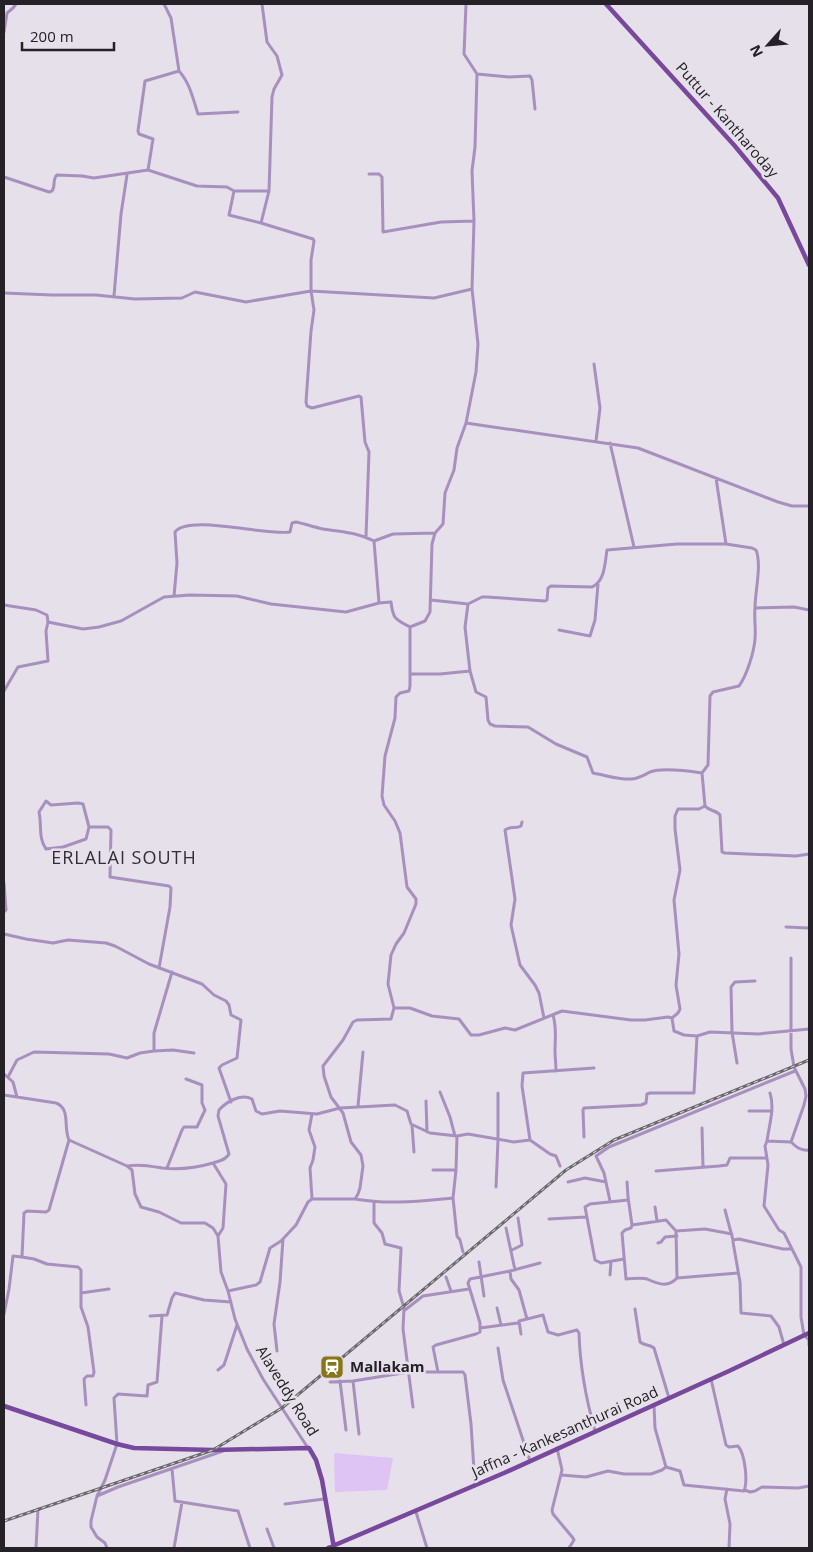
<svg xmlns="http://www.w3.org/2000/svg" width="813" height="1552" font-family="'Open Sans',sans-serif">
	<style>
		.green { fill: #ddc4f5 }
		.lines { fill: none; stroke-linecap: round; stroke-linejoin: round }
		.minor { stroke: #a890be; stroke-width: 3 }
		.major { stroke: #77489b; stroke-width: 4.5 }
		.rail-casing { stroke: #6a676d; stroke-width: 3 }
		.rail { stroke: #e5e0ea; stroke-width: 1; stroke-dasharray: 4; stroke-linecap: butt }
		.labels { text-anchor: middle; stroke-width: 5; stroke-linejoin: round; paint-order: stroke }
		.street-label { font-size: 15px; fill: #242226; stroke: #e5e0ea }
		.poi-label { font-size: 15px; font-weight: bold; fill: #242226; stroke: #e5e0ea; text-anchor: start }
		.quarter-label { font-size: 18px; letter-spacing: 1px; fill: #322e36; stroke: #e5e0ea }
	</style>
	<rect width="100%" height="100%" fill="#e5e0ea"/>
	<!-- green -->
	<path class="green" d="M334 1453 393 1458 387 1490 335 1492Z"/>
	<g class="lines">
		<!-- minor -->
		<path class="minor" d="M164 4 171 18 179 71C190 83 193 99 198 114L238 112
			M4 32 7 13 13 8 16 4
			M477 74 509 77 530 76 532 80 535 109
			M148 170 153 139 139 134 138 131 145 81 179 71
			M369 174H379L382 177 383 232 441 222 474 221
			M4 177 49 192 52 191C56 186 52 179 57 175L82 176 94 178 148 170 197 186 227 187 234 191H269
			M234 191 229 215 261 223 313 239 314 241 311 260V291L314 310 311 331 306 402 307 406 312 408 359 396 361 397 365 442 369 452 366 537
			M261 223 269 191 272 97 274 89 282 75 277 56 267 42 262 4
			M4 293 52 295H96L135 299 182 298 195 292 246 302 311 291 434 298 472 289
			M114 296 121 214 127 175
			M594 364 600 408 596 441
			M466 423 638 448 778 502 792 506H809
			M610 443 634 547
			M174 596 177 563 175 532C189 514 266 536 290 532L292 523 296 522C305 524 314 527 323 529 341 532 357 532 374 541
			M431 600 468 604 482 597H487L545 601 547 600 548 588 551 586 592 587C605 582 605 562 607 550L677 544H726
			M468 604 465 627 470 671
			M4 605 36 610 47 615 48 622 83 629 99 627 121 621 164 597 190 595 237 596 271 604 346 612 379 603
			M755 608 794 607 809 610
			M410 627C395 619 393 619 391 602L379 603 374 541 393 534 435 533
			M559 630 590 636 595 620 598 584
			M411 674H440L470 671 476 692 486 697 488 720 490 724 495 726 528 727 556 744 587 757 593 773C605 775 619 780 632 779 640 778 644 775 650 772 663 767 689 771 702 773L705 806C709 811 716 810 720 815L722 852 725 853 796 856 809 854
			M4 691 18 667 48 661 46 631 48 622
			M702 773 708 765 710 696 713 692 739 686C747 675 754 652 755 639 756 629 754 618 755 608 755 591 762 565 756 550L752 548 726 544 716 478
			M522 822 521 826C516 829 509 826 505 830L515 899 511 925 520 965 535 985 539 993 544 1018
			M89 827 83 804 78 803 51 805 46 801 39 812C42 825 38 838 46 849L63 847 86 839 89 827H108L111 830 110 877 169 886 171 888 170 907 159 968
			M4 883 6 910 4 912
			M786 927 809 928
			M4 934 26 939 53 943 68 940 106 943 115 946 149 964 202 984 214 995 226 1001 229 1005 231 1015 241 1020 237 1058 222 1065 219 1068 231 1102
			M791 958V1049L794 1067 805 1089 806 1096 804 1105 791 1142
			M394 1008H410L432 1016 459 1019 471 1035H479L505 1028 515 1030 562 1011 631 1020H645L668 1017 672 1018 674 1031 684 1035 697 1036 710 1032 758 1034 809 1029
			M553 1015C557 1029 555 1037 555 1051 555 1057 556 1064 556 1071
			M672 1018 678 1013 680 1009 676 985 679 954 674 900 680 870 675 829V816L678 809H699L705 806
			M154 1051V1033L172 972
			M737 1063 732 1032 731 987 735 982 755 981
			M4 1074 13 1082 17 1097
			M8 1077 17 1060 34 1052 109 1054 127 1058 140 1053 154 1051 173 1050 194 1053
			M440 1092 450 1117 455 1136
			M4 1095 56 1103C71 1109 63 1127 69 1140L127 1166 132 1170 135 1194 141 1207 159 1212 181 1223H205L213 1228 218 1236 221 1272 228 1291 235 1319 247 1349 263 1379 308 1448
			M426 1101 427 1132
			M358 1106 363 1052
			M749 1111H772
			M312 1114 309 1130 315 1147 313 1160 310 1168 312 1199
			M412 1125 414 1152
			M702 1128 703 1167
			M457 1136 456 1170 453 1198 457 1236 460 1240 463 1252
			M584 1137 583 1110 584 1108 641 1105 646 1103 647 1094 650 1093H694L697 1036
			M530 1140 522 1086 523 1073 594 1068
			M767 1141C769 1125 775 1109 770 1093
			M809 1150C801 1151 796 1147 791 1142L767 1141 765 1146 768 1165 764 1206 779 1230 784 1233 801 1267V1317L804 1335 809 1340V1345
			M213 1163 226 1184 223 1228 218 1236
			M127 1166C140 1164 150 1166 162 1168 180 1170 196 1168 213 1163 219 1161 226 1160 229 1154L218 1116 219 1110C226 1102 241 1093 252 1099L256 1111 262 1114 280 1111 317 1114 340 1108 395 1105 407 1111 411 1124 430 1133 457 1136 468 1134 514 1142 530 1140 550 1154 556 1156 560 1166
			M167 1168 182 1130 184 1127H197L205 1110 202 1103V1085L186 1079
			M433 1170H456
			M656 1171 719 1166 727 1165 730 1158H766
			M568 1182 585 1178 606 1182
			M627 1182 628 1197 632 1225 631 1228 625 1230 622 1233 626 1279C632 1279 642 1277 647 1279 658 1284 668 1288 677 1278L738 1273
			M496 1187 498 1140V1093
			M355 1199C389 1205 420 1201 453 1198
			M610 1201 604 1173 596 1156 609 1147 795 1071
			M374 1203V1223L382 1233 385 1244 401 1248V1250L399 1291 404 1308 403 1329 413 1407
			M655 1207 657 1221
			M725 1210 733 1240
			M549 1219 586 1217
			M632 1225 666 1220 676 1231 677 1278
			M506 1228 515 1270
			M676 1231 705 1229 732 1234
			M658 1243 661 1242 665 1237 677 1236
			M512 1250 522 1245 518 1218
			M22 1257 34 1259 47 1264 78 1267 81 1270V1307L88 1327 94 1372 93 1376H87L84 1379 86 1405
			M624 1259 601 1263 595 1260 585 1207 590 1204 628 1200
			M479 1262 484 1296
			M510 1271 511 1279 519 1290 527 1319 519 1321 521 1334
			M610 1275 611 1262
			M446 1277 451 1291
			M228 1291 256 1285 260 1282 270 1248 281 1241 296 1225 308 1202 312 1199H355L358 1194 360 1188 363 1166 361 1155 351 1142 343 1113 331 1097 324 1076 323 1066 343 1040 353 1022 357 1020 391 1019 394 1008 388 984 391 955 396 944 404 933 416 904V899L407 887 400 833 395 821 384 805 382 796 385 756 395 718 396 697 400 693 409 691 410 686V627L425 621 430 612 432 544 435 533 443 524 445 493 454 470 457 448 466 423 476 372 478 344 472 289 474 221 472 171 475 147 477 74 464 54 466 4
			M81 1293 109 1289
			M497 1308 501 1325
			M635 1309 640 1342C645 1346 649 1344 654 1348L669 1398
			M405 1310 423 1296 469 1289
			M4 1314 9 1289 13 1256 22 1257 24 1213 27 1211 46 1212 49 1210 69 1140
			M150 1316 167 1315 172 1298 175 1293 204 1300 231 1302
			M527 1319 543 1315 548 1332 558 1335 577 1330 579 1333C580 1367 586 1399 595 1431
			M480 1328 518 1323
			M784 1345 779 1327 771 1316 741 1313 740 1282 733 1242V1240L739 1239 783 1249H791
			M498 1348 503 1380 530 1461
			M277 1351 274 1324 280 1282 283 1239
			M218 1370 224 1365 237 1325
			M438 1372 433 1347 436 1345 476 1334 480 1332V1323L468 1283 470 1279 510 1271 540 1263
			M340 1381 346 1430
			M353 1381 359 1434
			M330 1382 353 1381 409 1372H463L465 1375 471 1424 475 1486
			M654 1405 655 1428 666 1467 680 1471 684 1485 744 1491C748 1481 745 1454 738 1446L729 1447 726 1445 711 1379
			M557 1448 562 1470 552 1510 553 1514 573 1538 574 1540 569 1548
			M172 1469 175 1501 238 1511 250 1548
			M561 1475 586 1477 608 1471 624 1474H651L662 1470 666 1467
			M727 1489 725 1499 730 1524 729 1548
			M745 1490 750 1492 755 1491 762 1487 798 1488 809 1486
			M97 1496 118 1487 223 1451
			M285 1504 324 1499
			M416 1512 427 1548
			M267 1529 274 1548
			M36 1548 38 1509
			M107 1548 105 1543 97 1537 91 1527V1521L97 1496 105 1480 117 1444 114 1398 118 1394 147 1396 148 1385 157 1382 162 1316
			M174 1548 182 1502"/>
		<!-- major -->
		<path class="major" d="M606 4 734 145 778 198 809 265
			M4 1406 117 1444 134 1448 213 1450 309 1448 316 1460 322 1480 334 1548
			M328 1548 504 1473 729 1371 809 1333"/>
		<!-- rail casing -->
		<g class="rail-casing">
			<path id="rail" d="M4 1521 213 1450 282 1408 566 1170 614 1140 809 1060"/>
		</g>
		<!-- rail -->
		<use href="#rail" class="rail"/>
	</g>
	<!-- icons -->
	<defs>
		<g id="station-square" transform="scale(1.25)"><rect x="-9" y="-9" width="18" height="18" rx="4" fill="#867619" stroke="#e5e0ea"/><path d="M-3-6H3Q5-6 5-4V2Q5 4 3 4L4.5 6H3L1.5 4h-3L-3 6H-4.5L-3 4Q-5 4-5 2V-4Q-5-6-3-6ZM-3.5-4v3h7v-3ZM-3.5 1v1.5H-2V1ZM2 1v1.5H3.5V1Z" fill="#fff"/></g>
	</defs>
	<g fill-rule="evenodd">
		<use href="#station-square" x="332" y="1367"/>
	</g>
	<g class="labels">
		<!-- street labels -->
		<g class="street-label">
			<text transform="translate(727 120) rotate(49)" y="5">Puttur - Kantharoday</text>
			<text transform="translate(287 1391) rotate(58)" y="5">Alaveddy Road</text>
			<text transform="translate(565 1432) rotate(-24)" y="5">Jaffna - Kankesanthurai Road</text>
		</g>
		<!-- poi labels -->
		<g class="poi-label">
			<text x="350" y="1372">Mallakam</text>
		</g>
		<!-- quarter labels -->
		<g class="quarter-label">
			<text x="124" y="864">ERLALAI SOUTH</text>
		</g>
	</g>
	<!-- border -->
	<rect width="813" height="1552" fill="none" stroke="#242226" stroke-width="10"/>
	<!-- north arrow -->
	<g transform="translate(768 45) rotate(243)" stroke="#e5e0ea" stroke-width="4" paint-order="stroke">
	<path d="M0-4L9 19L0 12L-9 19Z" fill="#242226"/>
	<text y="-8" font-size="14" font-weight="bold" text-anchor="middle" fill="#242226">N</text>
	</g>
	<!-- scale -->
	<path d="M22 42v8h92v-8" fill="none" stroke="#242226" stroke-width="2.5"/>
	<text x="30" y="42" font-size="15" fill="#242226" stroke="#e5e0ea" stroke-width="4" paint-order="stroke">200 m</text>
</svg>
